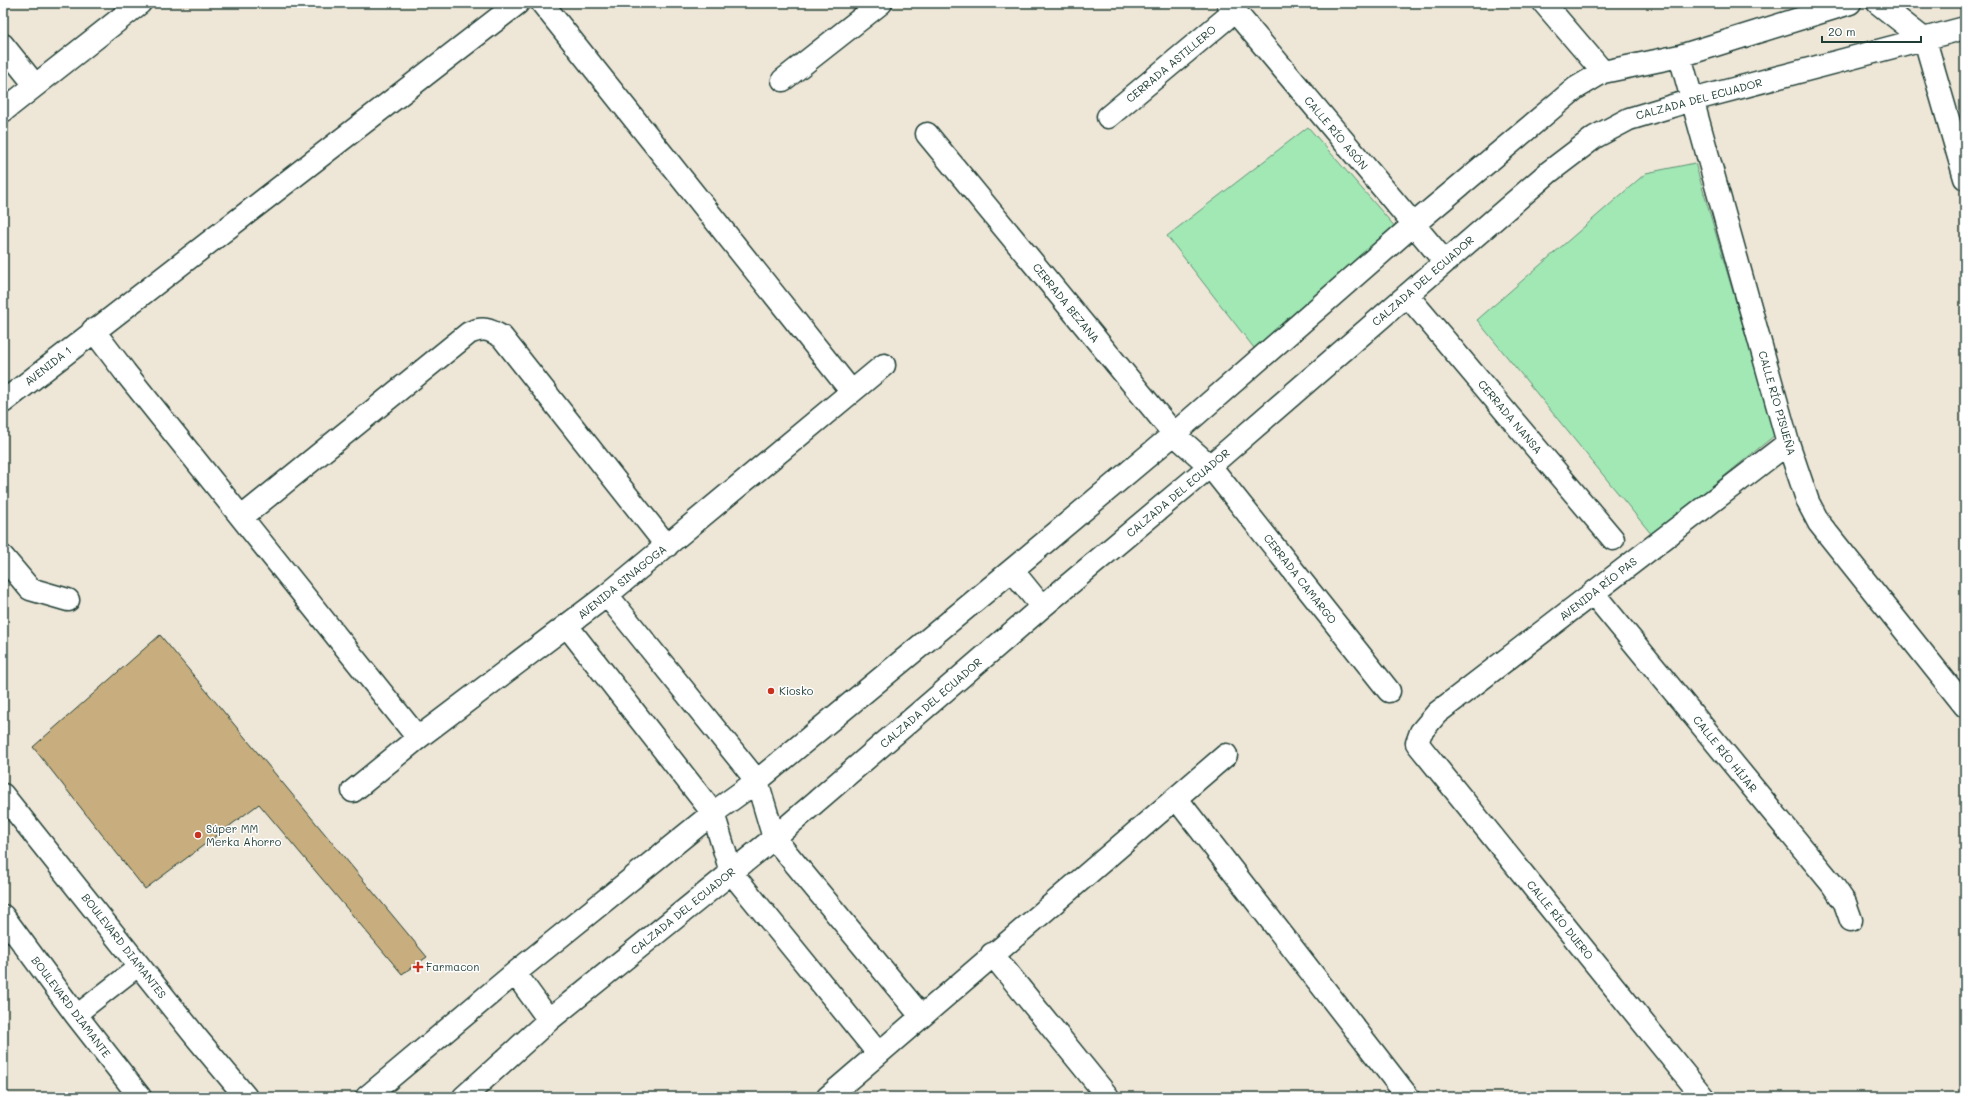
<svg xmlns="http://www.w3.org/2000/svg" width="1968" height="1100" font-family="Mali,sans-serif">
	<style>
		.green { fill: #a1e8b5; stroke: #609274 }
		.building { fill: #c8ae7e; stroke: #1f3d34 }
		.lines { fill: none; stroke-linecap: round; stroke-linejoin: round }
		.service-casing { stroke: #1f3d34; stroke-width: 22 }
		.minor-casing { stroke: #1f3d34; stroke-width: 25 }
		.service { stroke: #fff; stroke-width: 19 }
		.minor { stroke: #fff; stroke-width: 22 }
		.poi-dot { fill: #c8321e; stroke: #fff; stroke-width: 1.5 }
		.labels { text-anchor: middle; stroke-width: 3; stroke-linejoin: round; paint-order: stroke }
		.street-label { font-size: 11px; fill: #1f3d34; stroke: #fff }
		.poi-label { font-size: 11px; fill: #1f3d34; stroke: #fff; text-anchor: start }
	</style>
	<rect width="100%" height="100%" fill="#eee7d8"/>
	<filter id="ink" filterUnits="userSpaceOnUse"><feTurbulence type="fractalNoise" baseFrequency=".025" numOctaves="2"/><feDisplacementMap in="SourceGraphic" scale="8" xChannelSelector="R" yChannelSelector="G"/><feConvolveMatrix kernelMatrix="1 2 1 2 8 2 1 2 1" color-interpolation-filters="sRGB"/></filter>
	<g filter="url(#ink)">
		<!-- green -->
		<path class="green" d="M1308 127 1404 237 1261 357 1167 236Z
			M1695 163 1775 435 1652 535 1477 320 1646 173Z"/>
		<!-- building -->
		<path class="building" d="M160 635 427 957 402 974 259 804 145 889 33 747Z"/>
		<g class="lines">
			<!-- service casing -->
			<g class="service-casing">
				<path id="service" d="M76 1015 140 965"/>
			</g>
			<!-- minor casing -->
			<g class="minor-casing">
				<path id="minor" d="M542 3 851 391
					M1228 3 1445 262
					M1544 3 1603 72
					M1878 3 1925 40 1965 178
					M3 45 35 85
					M1680 56 1788 443 1808 502 1819 523 1965 706
					M783 80 881 3
					M3 111 140 3
					M1108 117 1235 11
					M927 134 1174 434 1210 466 1389 691
					M1407 295 1613 539
					M93 330 125 372 418 738
					M3 402 518 3
					M242 517 469 333C483 327 489 329 502 337L667 546
					M3 557 30 589 68 600
					M1012 570 1042 607
					M1593 593 1832 884 1845 903 1851 920
					M607 595 757 781 774 838 921 1016
					M567 626 713 813 731 872 878 1053
					M353 791 418 738 607 595 884 365
					M3 795 196 1037 246 1097
					M1176 798 1408 1097
					M3 916 76 1015 140 1097
					M992 954 1108 1097
					M515 973 549 1020
					M367 1097 515 973 713 813 757 781 1012 570 1174 434 1413 225 1576 88 1603 72 1680 56 1850 3
					M464 1097 549 1020 774 838 1042 607 1210 466 1549 172 1595 137 1629 119 1692 100 1965 28
					M828 1097 1226 755
					M1703 1097 1417 743 1421 732 1437 713 1788 443"/>
			</g>
			<!-- service -->
			<use href="#service" class="service"/>
			<!-- minor -->
			<use href="#minor" class="minor"/>
		</g>
	</g>
	<!-- markers -->
	<g class="poi-dot">
		<circle cx="771" cy="691" r="4"/>
		<circle cx="198" cy="835" r="4"/>
		<path d="M416 961h4v4h4v4h-4v4h-4v-4h-4v-4h4z"/>
	</g>
	<g class="labels">
		<!-- street labels -->
		<g class="street-label">
			<text transform="translate(1171 64) rotate(-40)" y="4">CERRADA ASTILLERO</text>
			<text transform="translate(1699 99) rotate(-15)" y="4">CALZADA DEL ECUADOR</text>
			<text transform="translate(1336 133) rotate(50)" y="4">CALLE RÍO ASÓN</text>
			<text transform="translate(1423 281) rotate(-41)" y="4">CALZADA DEL ECUADOR</text>
			<text transform="translate(1066 303) rotate(51)" y="4">CERRADA BEZANA</text>
			<text transform="translate(48 366) rotate(-38)" y="4">AVENIDA 1</text>
			<text transform="translate(1777 403) rotate(74)" y="4">CALLE RÍO PISUEÑA</text>
			<text transform="translate(1510 417) rotate(50)" y="4">CERRADA NANSA</text>
			<text transform="translate(1178 493) rotate(-40)" y="4">CALZADA DEL ECUADOR</text>
			<text transform="translate(1300 579) rotate(52)" y="4">CERRADA CAMARGO</text>
			<text transform="translate(622 582) rotate(-39)" y="4">AVENIDA SINAGOGA</text>
			<text transform="translate(1598 589) rotate(-38)" y="4">AVENIDA RÍO PAS</text>
			<text transform="translate(931 703) rotate(-41)" y="4">CALZADA DEL ECUADOR</text>
			<text transform="translate(1725 754) rotate(51)" y="4">CALLE RÍO HÍJAR</text>
			<text transform="translate(683 911) rotate(-39)" y="4">CALZADA DEL ECUADOR</text>
			<text transform="translate(1560 920) rotate(51)" y="4">CALLE RÍO DUERO</text>
			<text transform="translate(124 946) rotate(52)" y="4">BOULEVARD DIAMANTES</text>
			<text transform="translate(71 1007) rotate(53)" y="4">BOULEVARD DIAMANTE</text>
		</g>
		<!-- poi labels -->
		<g class="poi-label">
			<text x="779" y="695">Kiosko</text>
			<text x="206" y="833">Súper MM<tspan x="206" dy="13">Merka Ahorro</tspan></text>
			<text x="426" y="971">Farmacon</text>
		</g>
	</g>
	<!-- margin -->
	<rect width="1968" height="1100" fill="none" stroke="#fff" stroke-width="16"/>
	<rect x="8" y="8" width="1952" height="1084" fill="none" stroke="#1f3d34" stroke-width="1.5" filter="url(#ink)"/>
	<!-- scale -->
	<path d="M1822 36v6h99v-6" fill="none" stroke="#1f3d34" stroke-width="2"/>
	<text x="1828" y="36" font-size="12" fill="#1f3d34" stroke="#ffffff" stroke-width="3" paint-order="stroke">20 m</text>
</svg>
